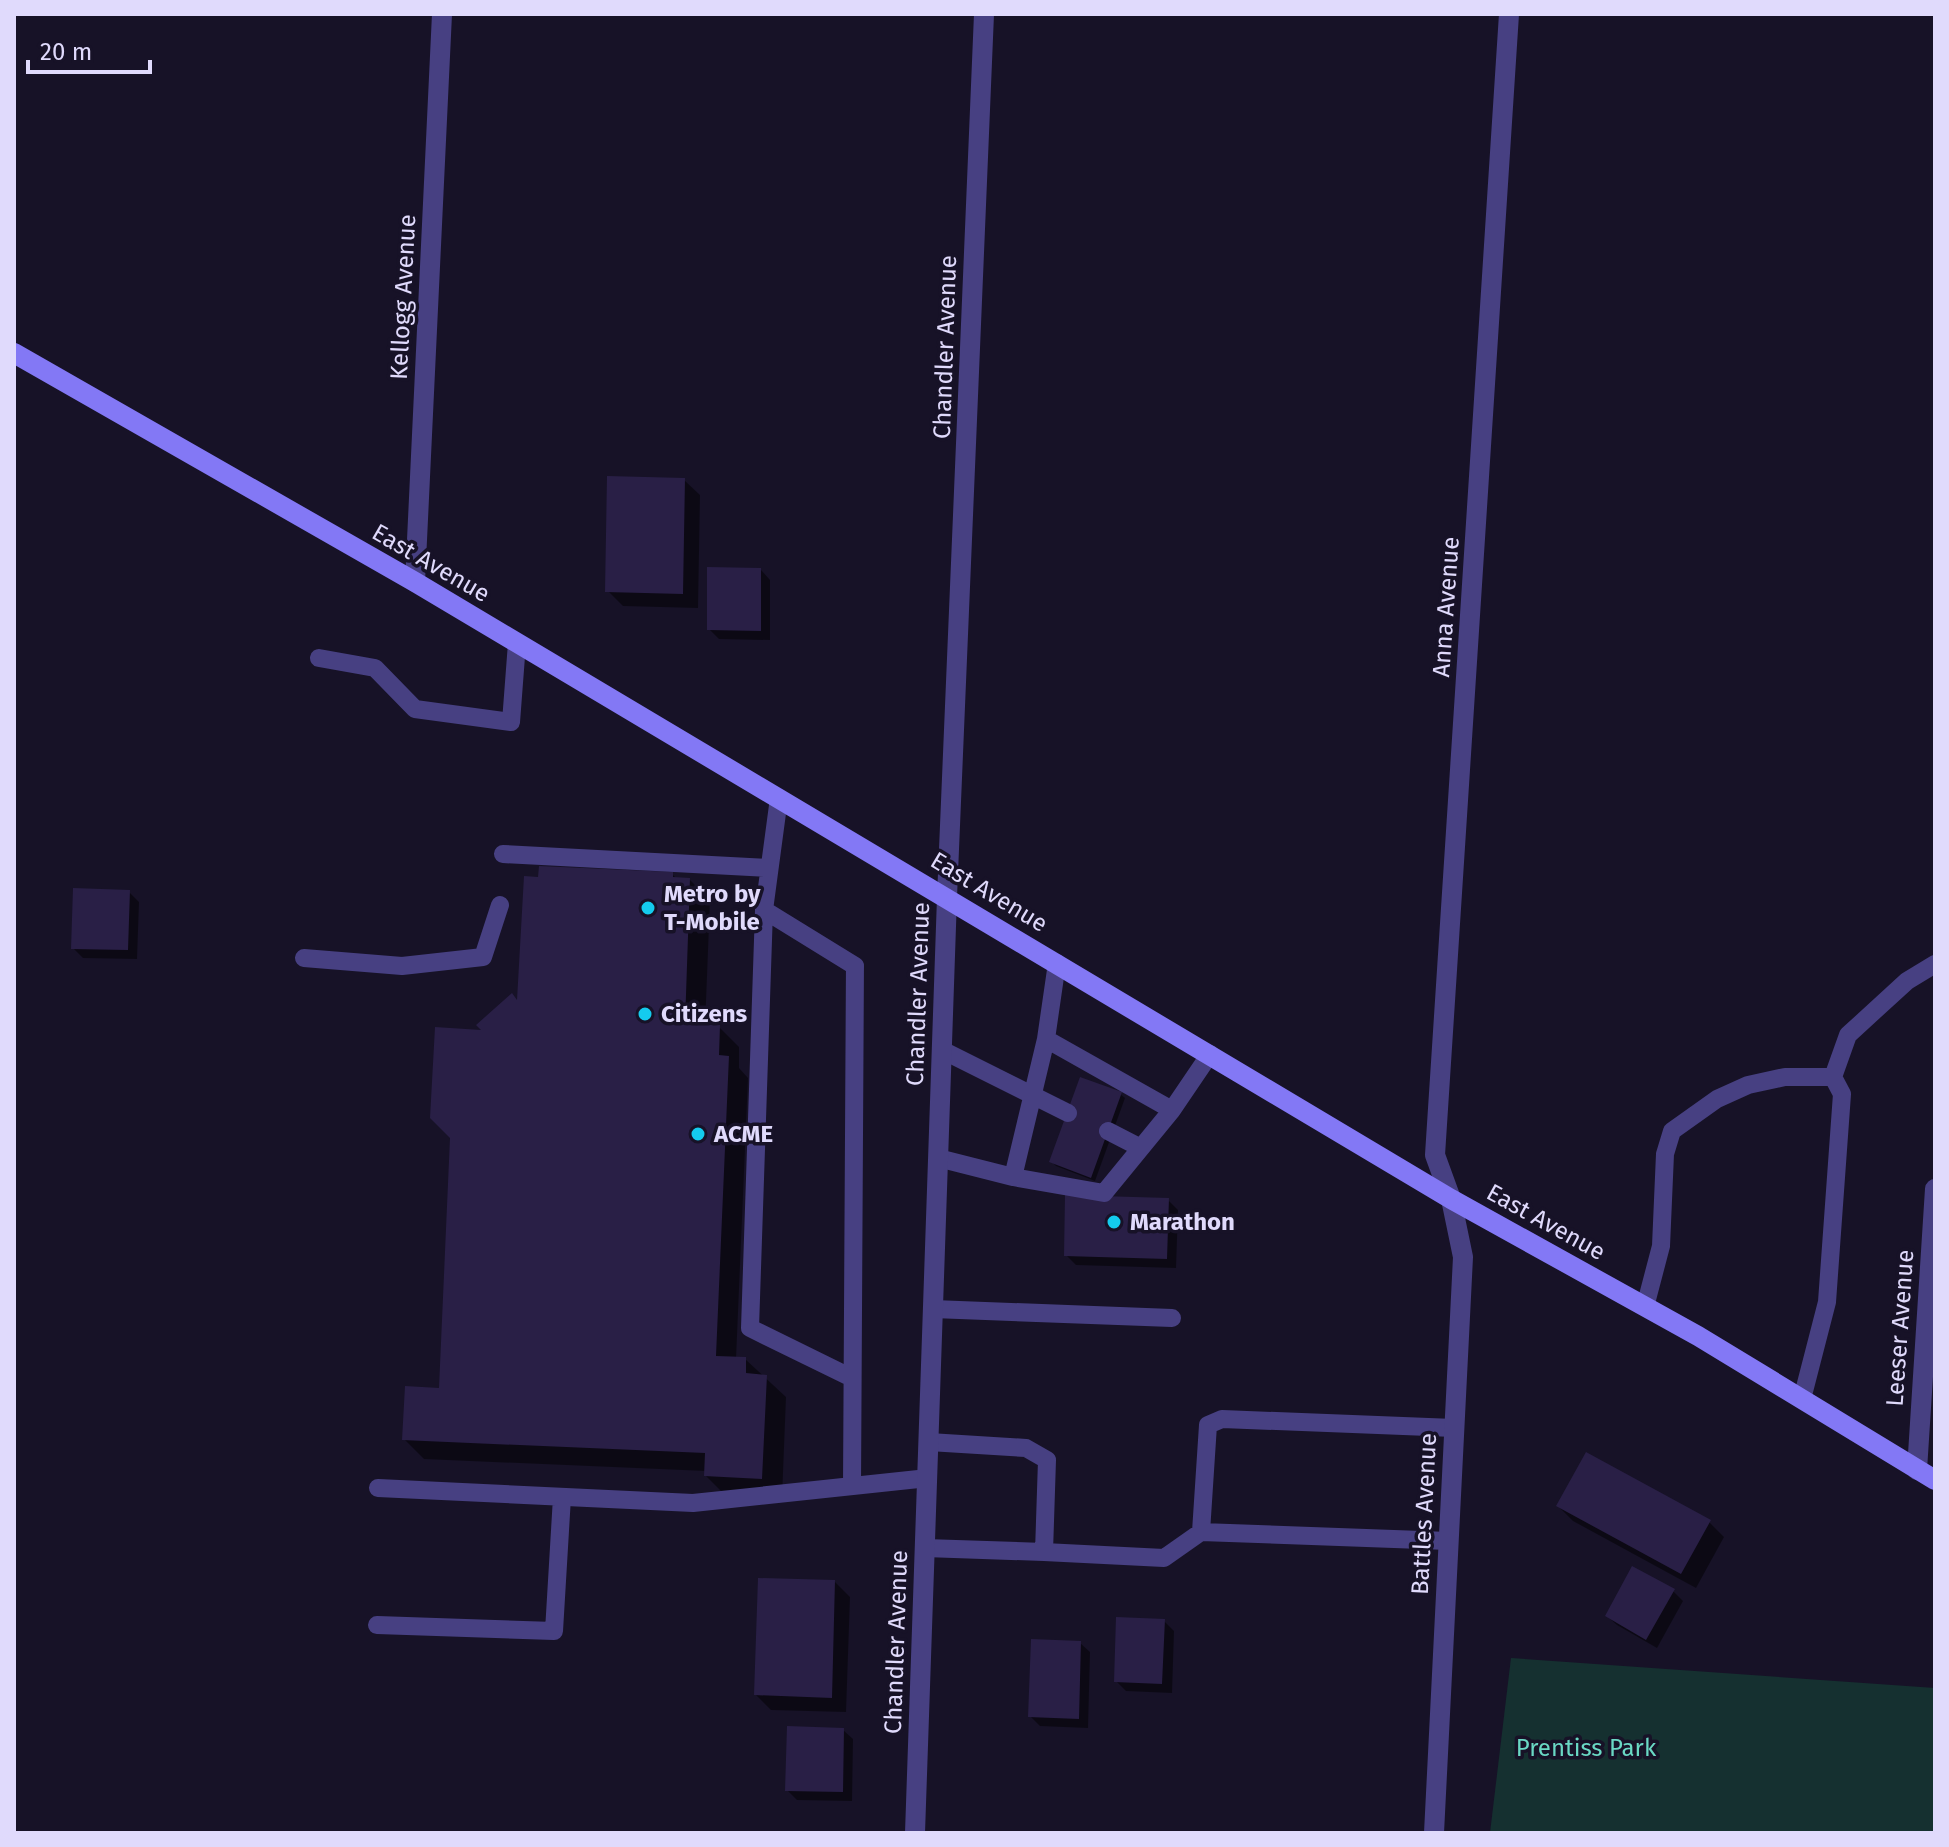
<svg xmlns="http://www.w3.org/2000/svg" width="1949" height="1847" font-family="'Fira Sans',sans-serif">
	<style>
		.green { fill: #153030 }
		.shadow { fill: #0007 }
		.building { fill: #291f46 }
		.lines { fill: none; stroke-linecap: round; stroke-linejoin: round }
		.service { stroke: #474082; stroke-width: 18 }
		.minor { stroke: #474082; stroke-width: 20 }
		.tertiary { stroke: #474082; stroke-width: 20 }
		.secondary { stroke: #8378f5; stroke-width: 20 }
		.poi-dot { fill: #14cbee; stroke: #171227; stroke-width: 3 }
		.labels { text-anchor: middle; stroke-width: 7; stroke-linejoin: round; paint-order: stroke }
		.street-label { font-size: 24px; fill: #e0dafc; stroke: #171227 }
		.poi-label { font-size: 24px; font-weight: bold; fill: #e0dafc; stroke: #171227; text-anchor: start }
		.park-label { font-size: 24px; fill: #6ad8c4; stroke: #171227 }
	</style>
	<rect width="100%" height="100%" fill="#171227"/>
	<!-- green -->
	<path class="green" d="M1511 1658 1935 1688V1833H1490Z"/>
	<!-- shadow -->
	<path class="shadow" d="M684 480 700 495 698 608 623 606 608 591Z
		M761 570 770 580V640L719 639 709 629Z
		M672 874 678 880H690L710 900 705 1027H719L739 1047V1068L748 1078 736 1359H745L786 1397 782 1498 726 1496 706 1476V1471L424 1459 404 1439 441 1390 486 1032Z
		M129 892 139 902 137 959 83 958 73 948Z
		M1120 1094 1125 1098 1095 1181 1056 1166 1052 1162Z
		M1168 1200 1178 1210 1176 1268 1076 1265 1066 1255Z
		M1558 1506 1709 1522 1724 1537 1696 1588 1573 1521Z
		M835 1582 850 1597 846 1712 771 1710 756 1695Z
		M1673 1591 1683 1601 1657 1648 1617 1625 1607 1616Z
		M1164 1621 1174 1631 1172 1693 1126 1691 1116 1681Z
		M1080 1643 1090 1652 1088 1728 1040 1726 1030 1716Z
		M843 1730 853 1739 852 1801 797 1800 787 1790Z"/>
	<!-- building -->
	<path class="building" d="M607 476 685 478 683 594 605 592Z
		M707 567 761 568V631L707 630Z
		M539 866 673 872V877L690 878 685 1024 720 1025 719 1055 729 1056 716 1356 746 1357V1373L767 1375 762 1479 704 1476 705 1453 402 1440 405 1386 439 1388 450 1138 430 1118 435 1027 481 1030 476 1025 512 993 517 1000 524 876 538 877Z
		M73 888 130 890 128 950 71 949Z
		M1080 1077 1122 1092 1091 1178 1049 1162Z
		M1065 1195 1169 1198 1167 1259 1064 1256Z
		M1586 1452 1711 1520 1681 1574 1556 1506Z
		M1632 1566 1675 1589 1646 1640 1605 1616Z
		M758 1578 835 1580 832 1698 754 1695Z
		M1116 1617 1165 1619 1162 1684 1114 1682Z
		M1031 1639 1081 1641 1079 1719 1028 1717Z
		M787 1726 844 1728 843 1792 785 1791Z"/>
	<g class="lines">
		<!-- service -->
		<path class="service" d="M319 658 375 668 415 709 511 722 517 643
			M503 854 769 868
			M764 910 779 798
			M304 958 402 966 483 957 500 905
			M1057 963 1046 1039 1172 1110 1210 1054
			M1046 1039 1013 1177 1104 1193 1172 1110
			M942 1050 1068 1113
			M1833 1077 1848 1035 1907 981 1935 964
			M1108 1131 1141 1148
			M938 1158 1013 1177
			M1645 1307 1661 1246 1665 1154 1672 1131 1717 1099 1748 1085 1785 1077H1833L1842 1094 1827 1302 1802 1399
			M933 1309 1172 1318
			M852 1378 750 1328 764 910 855 966C853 1139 852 1312 852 1486
			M378 1488 693 1503 928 1478
			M1201 1532 1208 1425 1222 1419 1454 1428
			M925 1548 1044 1552 1047 1460 1026 1448 929 1442
			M1044 1552 1164 1558 1201 1532 1449 1541
			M377 1625 554 1631 562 1497"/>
		<!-- minor -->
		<path class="minor" d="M415 582 442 14
			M1451 1199 1435 1155 1509 14
			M1917 1470 1935 1189
			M915 1833 947 897 984 14"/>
		<!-- tertiary -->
		<path class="tertiary" d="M1434 1833 1463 1257 1451 1199"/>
		<!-- secondary -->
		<path class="secondary" d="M14 353 415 582 1451 1199 1698 1336 1935 1480"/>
	</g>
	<!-- markers -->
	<g class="poi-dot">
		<circle cx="648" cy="908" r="8"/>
		<circle cx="645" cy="1014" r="8"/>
		<circle cx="698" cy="1134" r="8"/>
		<circle cx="1114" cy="1222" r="8"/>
	</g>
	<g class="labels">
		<!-- street labels -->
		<g class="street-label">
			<text transform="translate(403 297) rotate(-87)" y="8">Kellogg Avenue</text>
			<text transform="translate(945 347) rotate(-88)" y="8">Chandler Avenue</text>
			<text transform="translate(431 563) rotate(30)" y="8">East Avenue</text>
			<text transform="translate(1446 607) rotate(-86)" y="8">Anna Avenue</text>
			<text transform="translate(989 892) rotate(31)" y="8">East Avenue</text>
			<text transform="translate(918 994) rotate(-88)" y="8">Chandler Avenue</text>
			<text transform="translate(1546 1222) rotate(29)" y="8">East Avenue</text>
			<text transform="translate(1900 1328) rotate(-86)" y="8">Leeser Avenue</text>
			<text transform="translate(1424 1514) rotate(-87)" y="8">Battles Avenue</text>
			<text transform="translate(896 1642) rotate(-88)" y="8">Chandler Avenue</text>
		</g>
		<!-- poi labels -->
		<g class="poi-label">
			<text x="664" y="902">Metro by<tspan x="664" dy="28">T-Mobile</tspan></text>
			<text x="661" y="1022">Citizens</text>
			<text x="714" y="1142">ACME</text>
			<text x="1130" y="1230">Marathon</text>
		</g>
		<!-- park labels -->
		<g class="park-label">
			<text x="1586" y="1756">Prentiss Park</text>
		</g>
	</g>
	<!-- border -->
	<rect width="1949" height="1847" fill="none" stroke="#e0dafc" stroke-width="32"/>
	<!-- scale -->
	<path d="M28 60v12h122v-12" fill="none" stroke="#e0dafc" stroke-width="4"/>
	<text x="40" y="60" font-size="24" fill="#e0dafc" stroke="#171227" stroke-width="6" paint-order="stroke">20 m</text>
</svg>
